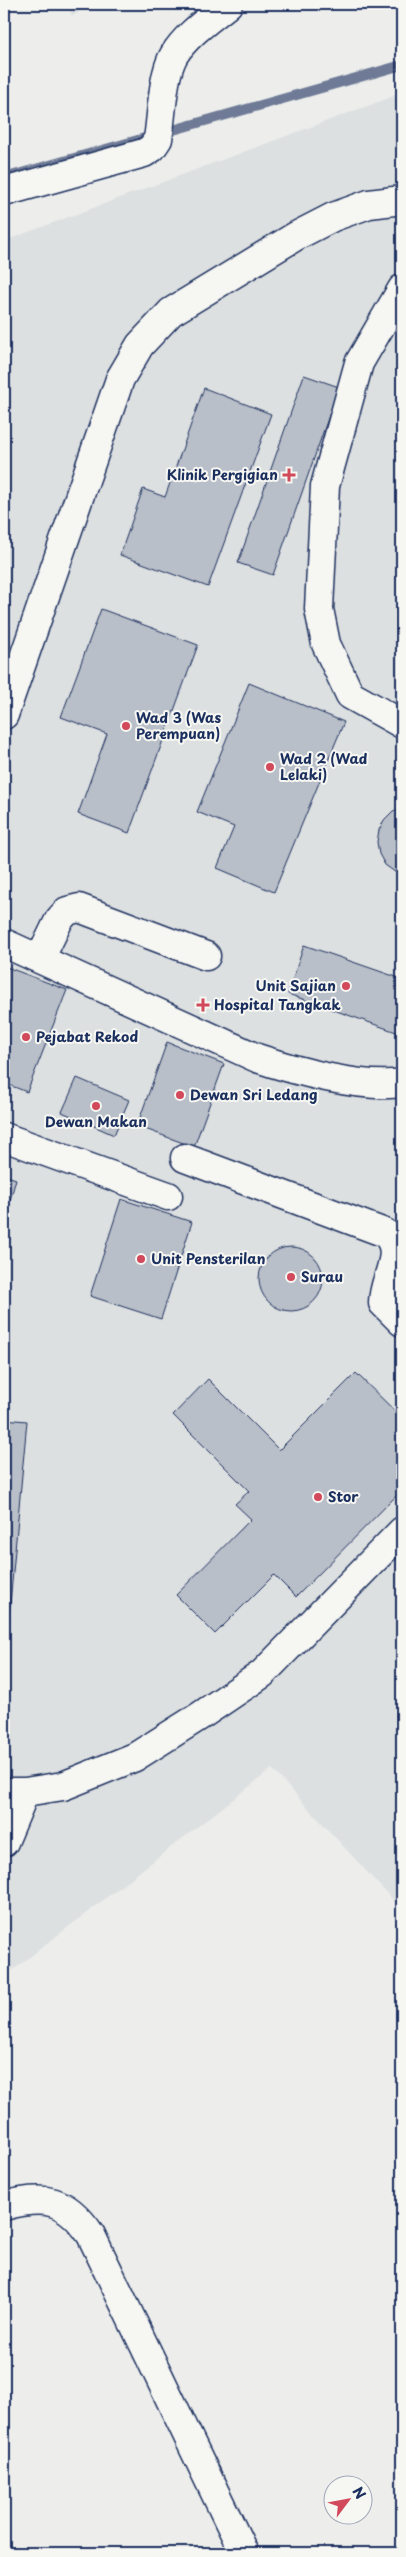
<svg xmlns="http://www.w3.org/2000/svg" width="406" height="2557" font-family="'Playpen Sans',sans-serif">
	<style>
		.built { fill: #dde0e1 }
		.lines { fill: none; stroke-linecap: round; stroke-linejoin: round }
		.stream { stroke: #6e7a96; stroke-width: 10 }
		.building { fill: #b9bfc8; stroke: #1b2f5e }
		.minor-casing { stroke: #1b2f5e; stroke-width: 31 }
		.minor { stroke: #f6f6f2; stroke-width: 28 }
		.poi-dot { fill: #d1495b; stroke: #f6f6f2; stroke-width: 2 }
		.labels { text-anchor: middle; stroke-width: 4; stroke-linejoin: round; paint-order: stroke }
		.poi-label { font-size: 14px; font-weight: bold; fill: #1b2f5e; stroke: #f6f6f2; text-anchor: start }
	</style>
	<rect width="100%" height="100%" fill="#edeeec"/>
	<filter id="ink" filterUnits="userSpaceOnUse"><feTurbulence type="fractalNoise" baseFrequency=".02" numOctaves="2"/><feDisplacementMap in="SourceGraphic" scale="10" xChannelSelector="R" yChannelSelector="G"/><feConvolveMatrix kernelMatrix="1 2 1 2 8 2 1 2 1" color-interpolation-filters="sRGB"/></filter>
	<g filter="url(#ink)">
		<!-- built -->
		<path class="built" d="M68 4H94L72 16Z
			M402 93V1910L272 1769 4 1977V241Z"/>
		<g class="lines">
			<!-- stream -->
			<path class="stream" d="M4 178 402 65"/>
		</g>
		<!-- building -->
		<path class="building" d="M304 375 339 387 273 575 238 563Z
			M204 388 271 414 208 587 120 555 143 489 165 497Z
			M101 609 198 645 129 833 78 814 107 734 61 717Z
			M249 683 344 722 274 892 217 868 234 827 197 812Z
			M402 808V877L385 865 379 854 377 842 379 830 384 820 393 811Z
			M304 945 402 979V1034L288 994Z
			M4 966 67 990 27 1092 4 1083Z
			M167 1042 224 1064 194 1147 137 1126Z
			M77 1078 129 1100 114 1135 62 1112Z
			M4 1175 16 1179 4 1222Z
			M121 1199 192 1222 161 1319 90 1296Z
			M259 1279a32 32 0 1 1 64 0a32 32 0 1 1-64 0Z
			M356 1373 402 1418V1490L296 1597 274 1575 215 1634 176 1595 251 1519 235 1504 249 1491 173 1415 208 1379 279 1450Z
			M4 1419 27 1421 5 1658H4Z"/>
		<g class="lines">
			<!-- minor casing -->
			<g class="minor-casing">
				<path id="minor" d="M4 192 144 153 152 148 158 139C162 115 162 76 174 55 187 34 210 19 228 4
					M402 289 359 363 325 486 319 609 326 644 350 695 402 724
					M4 715 120 379 140 345 171 312 296 236 333 217 369 204 402 200
					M4 943 257 1058C296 1071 361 1089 402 1083
					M40 959 59 920 67 911 79 908 206 956
					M4 1137 168 1196
					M185 1158 385 1233C406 1252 383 1278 383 1303L402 1322
					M4 1792H25L63 1786 135 1757 200 1716 262 1674 402 1531
					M4 1842 25 1792
					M4 2206C44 2195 66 2198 91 2235L244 2553"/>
			</g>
			<!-- minor -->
			<use href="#minor" class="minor"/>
		</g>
	</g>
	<!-- markers -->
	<g class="poi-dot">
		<path d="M286.5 467.5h5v5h5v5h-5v5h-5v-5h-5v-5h5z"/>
		<circle cx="126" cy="726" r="5"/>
		<circle cx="270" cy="767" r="5"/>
		<circle cx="346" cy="986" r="5"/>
		<path d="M200.5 997.5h5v5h5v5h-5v5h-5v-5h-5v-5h5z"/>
		<circle cx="26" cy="1037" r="5"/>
		<circle cx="180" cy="1095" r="5"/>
		<circle cx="96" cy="1106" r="5"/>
		<circle cx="141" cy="1259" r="5"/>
		<circle cx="291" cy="1277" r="5"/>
		<circle cx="318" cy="1497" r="5"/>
	</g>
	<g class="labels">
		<!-- poi labels -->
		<g class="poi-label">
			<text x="278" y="480" text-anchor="end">Klinik Pergigian</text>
			<text x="136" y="723">Wad 3 (Was<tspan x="136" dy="16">Perempuan)</tspan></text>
			<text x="280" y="764">Wad 2 (Wad<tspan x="280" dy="16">Lelaki)</tspan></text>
			<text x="336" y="991" text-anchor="end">Unit Sajian</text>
			<text x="214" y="1010">Hospital Tangkak</text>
			<text x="36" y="1042">Pejabat Rekod</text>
			<text x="190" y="1100">Dewan Sri Ledang</text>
			<text x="96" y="1127" text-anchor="middle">Dewan Makan</text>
			<text x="151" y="1264">Unit Pensterilan</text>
			<text x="301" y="1282">Surau</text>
			<text x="328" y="1502">Stor</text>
		</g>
	</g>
	<!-- margin -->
	<rect width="406" height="2557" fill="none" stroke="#f6f6f2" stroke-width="20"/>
	<rect x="10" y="10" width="386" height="2537" fill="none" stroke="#1b2f5e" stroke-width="2" filter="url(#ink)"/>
	<!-- north arrow -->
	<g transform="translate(348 2500) rotate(58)"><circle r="24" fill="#f6f6f2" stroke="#9ea6b7"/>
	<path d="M0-4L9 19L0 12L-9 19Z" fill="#d1495b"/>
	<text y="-8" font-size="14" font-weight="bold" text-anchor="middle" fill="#1b2f5e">N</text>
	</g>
</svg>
